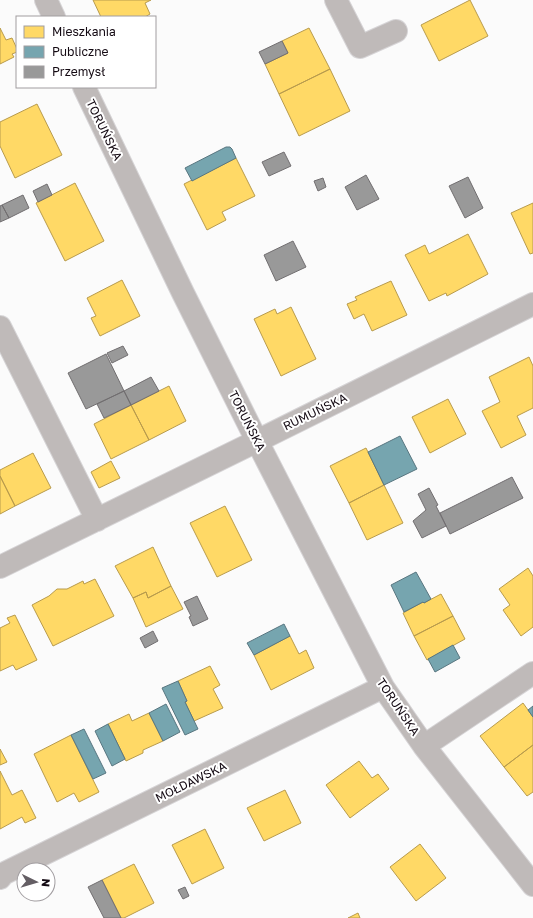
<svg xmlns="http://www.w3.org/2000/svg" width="533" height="918" font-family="'Golos Text',sans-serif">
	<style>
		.homes { fill: #ffd966; stroke: #b89b4d }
		.public { fill: #76a5af; stroke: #587680 }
		.industry { fill: #999; stroke: #716e70 }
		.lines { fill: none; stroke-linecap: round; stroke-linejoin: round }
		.minor-casing { stroke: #d6d4d6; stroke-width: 24 }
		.minor { stroke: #bfbab9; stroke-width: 22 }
		.labels { text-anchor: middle; stroke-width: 4; stroke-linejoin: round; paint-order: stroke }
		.street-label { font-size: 12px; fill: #130912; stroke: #fff }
	</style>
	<rect width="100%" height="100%" fill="#fbfbfb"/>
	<!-- homes -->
	<path class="homes" d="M93 0H151L145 3 150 14 145 17H101Z
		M470 0 488 36 439 61 421 25Z
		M0 28 6 40 12 38 17 49V52L12 54 14 57 0 64Z
		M309 28 330 69 279 94 265 64 288 53 282 41Z
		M330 69 350 111 299 136 279 94Z
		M37 104 62 155 15 178 0 146V122Z
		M236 158 255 196 222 212 226 220 207 230 184 184Z
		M75 183 104 241 65 261 36 203Z
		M533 203V253L530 254 511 213Z
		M468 234 488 274 447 296 446 293 429 301 405 255 425 245 429 254Z
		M122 280 140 316 100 336 91 318 96 316 87 298Z
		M391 281 407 315 372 331 364 314 354 319 347 304 357 300 355 297Z
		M291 307 316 359 281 376 254 319 275 309 277 314Z
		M529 357 533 366V408L517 416 526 435 501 448 482 411 500 402 489 377Z
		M169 386 186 421 149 440 131 405Z
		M448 399 466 434 430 453 412 417Z
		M131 405 149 440 111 459 94 424Z
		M366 448 384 485 349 503 330 466Z
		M33 453 51 488 15 506 0 476V470Z
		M111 461 120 478 99 488 91 472Z
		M0 476 15 506 0 514Z
		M384 485 403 523 367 540 349 503Z
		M225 506 252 560 217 577 190 523Z
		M153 547 171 586 148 598 146 592 133 598 115 566Z
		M528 568 533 576V627L521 636 503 610 510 605 499 589Z
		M95 579 114 616 53 646 32 605 49 596 57 589H67L83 581 84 584Z
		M171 586 183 609 146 627 133 598 146 592 148 598Z
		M441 594 453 616 414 636 403 613 423 602 424 603Z
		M15 615 37 660 16 670 13 665 0 671V628L10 623 7 618Z
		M453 616 465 639 427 660 414 636Z
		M290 636 299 654 306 650 314 668 271 690 254 655Z
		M210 666 220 685 213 689 223 708 194 721 185 702 187 701 178 681Z
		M523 703 533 717V745L504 767 480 736Z
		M149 713 163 741 143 750V753L126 761 108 724 129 714 132 721Z
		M71 735 99 792 79 802 74 793 57 802 34 754Z
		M533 745V792L527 796 504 767Z
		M0 749 7 762 0 765Z
		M359 761 372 778 378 774 389 789 350 818 326 785Z
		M0 771 12 795 22 790 36 818 25 823 22 817 0 829Z
		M285 790 301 823 264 841 247 808Z
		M205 829 224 868 192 884 172 845Z
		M420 844 446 878 416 901 390 867Z
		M134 864 154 903 124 918H121L102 880Z
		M358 913 360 918H348Z"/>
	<!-- public -->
	<path class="public" d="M226 147H230L232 149 236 158 192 181 185 168Z
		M400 436 417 469 384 485 368 452Z
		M416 572 431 599 424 603 423 602 404 612 391 585Z
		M284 624 290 636 254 655 247 643Z
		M453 645 460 658 435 672 428 659Z
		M178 681 187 701 185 702 198 729 185 735 162 688Z
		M166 704 180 732 163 741 149 713Z
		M533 706V717L528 710Z
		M108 724 125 759 112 766 95 731Z
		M84 729 106 773 93 779 71 735Z"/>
	<!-- industry -->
	<path class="industry" d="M282 41 288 53 265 64 259 52Z
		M284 152 291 166 269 176 262 162Z
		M366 175 379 199 357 210 345 187Z
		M468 177 483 208 465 218 449 186Z
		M323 178 326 187 318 191 314 181Z
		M47 184 52 195 38 202 33 191Z
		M23 195 29 208 9 218 2 205Z
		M2 205 9 218 0 222V206Z
		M293 241 306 267 276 281 264 255Z
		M123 346 128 355 112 363 107 353Z
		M106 354 124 391 86 409 68 373Z
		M151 377 159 391 131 405 124 391Z
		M124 391 131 405 104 418 97 404Z
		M512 477 523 498 450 534 440 513Z
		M429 488 438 505 436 506 446 526 422 538 413 521 426 510 418 494Z
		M197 596 208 619 193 626 189 617 191 616 184 602Z
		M153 631 158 641 145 648 140 638Z
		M102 880 121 918H104L88 887Z
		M185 887 189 896 183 899 178 890Z"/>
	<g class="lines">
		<!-- minor casing -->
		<g class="minor-casing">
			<path id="minor" d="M46 0 54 17
				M336 0 360 47 396 31
				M84 87 183 293 257 441 383 687 424 746 533 885
				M0 327 97 520
				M0 567 257 441 533 304
				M424 746 533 673
				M0 878 3 874 383 687"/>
		</g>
		<!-- minor -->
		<use href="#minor" class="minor"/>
	</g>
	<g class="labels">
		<!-- street labels -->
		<g class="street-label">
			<text transform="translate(104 130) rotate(64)" y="4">TORUŃSKA</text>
			<text transform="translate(315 412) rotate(-26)" y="4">RUMUŃSKA</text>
			<text transform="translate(247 421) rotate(63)" y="4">TORUŃSKA</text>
			<text transform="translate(398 707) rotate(56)" y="4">TORUŃSKA</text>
			<text transform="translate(191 782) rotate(-26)" y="4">MOŁDAWSKA</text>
		</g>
	</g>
	<!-- legend -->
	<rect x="16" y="16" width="140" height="72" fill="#ffffff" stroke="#a19da0"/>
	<rect x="24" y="26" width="20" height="12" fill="#ffd966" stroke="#a19da0"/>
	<text x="52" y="36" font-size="12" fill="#130912">Mieszkania</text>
	<rect x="24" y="46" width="20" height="12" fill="#76a5af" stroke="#a19da0"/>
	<text x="52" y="56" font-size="12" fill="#130912">Publiczne</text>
	<rect x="24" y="66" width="20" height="12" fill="#999999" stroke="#a19da0"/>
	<text x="52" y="76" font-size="12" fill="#130912">Przemysł</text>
	<!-- north arrow -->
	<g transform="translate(36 882) rotate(95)"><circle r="19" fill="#ffffff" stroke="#a19da0"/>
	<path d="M0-3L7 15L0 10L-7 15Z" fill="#645e64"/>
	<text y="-6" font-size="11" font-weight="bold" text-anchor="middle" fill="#130912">N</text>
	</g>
</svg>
